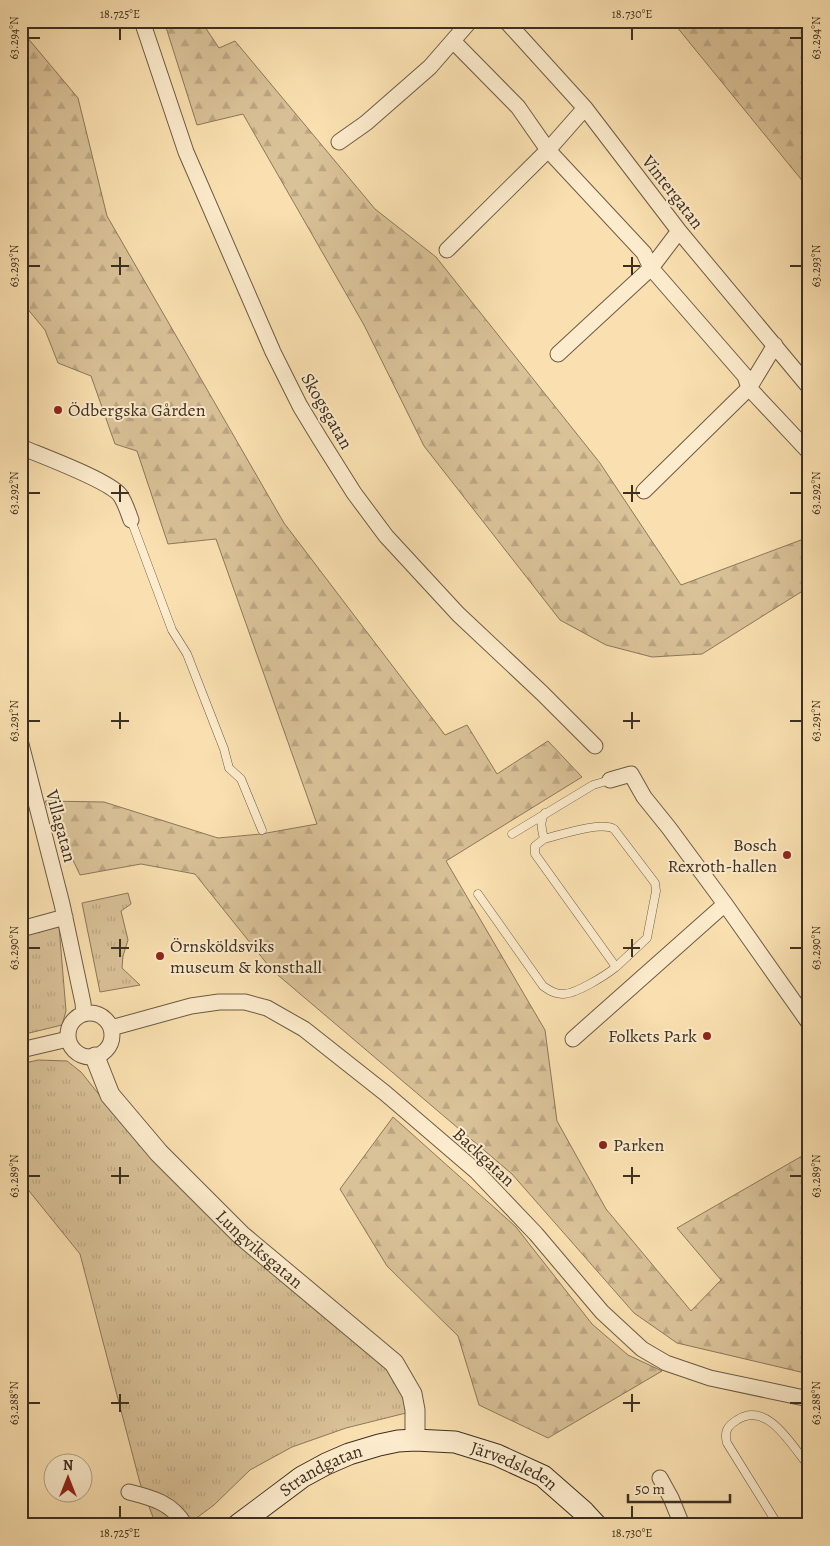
<svg xmlns="http://www.w3.org/2000/svg" width="830" height="1546" font-family="Alegreya,serif">
	<style>
		.forest { fill: url(#forest-firs); stroke: #8c785c }
		.park { fill: url(#park-tufts); stroke: #8c785c }
		.lines { fill: none; stroke-linecap: round; stroke-linejoin: round }
		.service-casing { stroke: #6c5b44; stroke-width: 9 }
		.minor-casing { stroke: #6c5b44; stroke-width: 17 }
		.tertiary-casing { stroke: #6c5b44; stroke-width: 21 }
		.secondary-casing { stroke: #3d2f20; stroke-width: 23 }
		.service { stroke: #fcebcc; stroke-width: 8 }
		.minor { stroke: #fcebcc; stroke-width: 15 }
		.tertiary { stroke: #fcebcc; stroke-width: 19 }
		.secondary { stroke: #fcebcc; stroke-width: 21 }
		.ticks { fill: none; stroke: #3d2f20; stroke-width: 2 }
		.poi-dot { fill: #8f2418; stroke: #fcebcc; stroke-width: 2 }
		.labels { text-anchor: middle; stroke-width: 4; stroke-linejoin: round; paint-order: stroke }
		.street-label { font-size: 18px; fill: #3d2f20; stroke: #fcebcc }
		.poi-label { font-size: 18px; fill: #3d2f20; stroke: #fcebcc; text-anchor: start }
		.neatline { fill: none; stroke: #3d2f20; stroke-width: 2 }
		.ticks-label { font-size: 12px; text-anchor: middle; fill: #3d2f20 }
	</style>
	<defs>
		<pattern id="forest-firs" width="22" height="20" patternUnits="userSpaceOnUse" patternTransform="scale(1.25)"><rect width="22" height="20" fill="#dac298"/><path d="M5 1l3.5 6h-7zM16 11l3.5 6h-7z" fill="#bca783"/></pattern>
		<pattern id="park-tufts" width="24" height="20" patternUnits="userSpaceOnUse" patternTransform="scale(1.25)"><rect width="24" height="20" fill="#dac298"/><path d="M3 7l-1-3M5 7V3M7 7l1-3M15 17l-1-3M17 17v-4M19 17l1-3" fill="none" stroke="#bca783"/></pattern>
	</defs>
	<rect width="100%" height="100%" fill="#fae0b0"/>
	<filter id="stains"><feTurbulence type="fractalNoise" baseFrequency=".004" numOctaves="4"/><feColorMatrix values="0 0 0 0 .2 0 0 0 0 .09 0 0 0 0 .02 0 0 0 .5 -.17"/></filter>
	<radialGradient id="worn" r=".72"><stop offset=".6" stop-color="#630" stop-opacity="0"/><stop offset="1" stop-color="#630" stop-opacity=".3"/></radialGradient>
	<!-- forest -->
	<path class="forest" d="M164 21H201L219 48 235 41 375 209 436 257 600 463 681 585 809 537V587L702 654 652 657 606 645 560 620 424 446 364 325 243 114 197 125Z
		M672 21H798L809 37V189Z
		M21 30 78 98 107 216 284 523 445 735 467 725 497 774 548 741 582 777 446 861 545 1030 557 1121 606 1209 691 1311 721 1280 677 1228 809 1152V1374L677 1343 634 1313 512 1174 272 970 195 874 141 864 80 875 45 801 104 802 218 838 261 834 317 824 216 539 168 544 137 451 115 444 91 376 58 363 45 330 21 301Z
		M393 1117 516 1227 592 1324 628 1355 662 1371 548 1438 479 1405 458 1336 387 1266 340 1189Z"/>
	<!-- park -->
	<path class="park" d="M128 893 131 904 121 911 128 940 123 956 122 968 140 985 100 992 82 903Z
		M59 926 66 1011 62 1025 21 1035V935Z
		M38 1060 67 1061 81 1072 129 1132 186 1192 391 1366 410 1412 346 1428 292 1447 250 1470 214 1505 187 1525H156L140 1483 80 1254 21 1181V1064Z"/>
	<g class="lines">
		<!-- service casing -->
		<g class="service-casing">
			<path id="service" d="M131 520 172 630 187 654 224 749 229 768 241 779 262 830
				M512 834 593 785 610 780
				M544 839C560 835 601 821 614 829L655 883 656 891 647 938 616 967
				M478 894 543 986C549 990 554 994 562 994 575 995 606 975 616 967L535 854V846L544 839C542 829 539 821 545 813
				M778 1525 727 1443C724 1432 727 1426 737 1420 768 1400 792 1447 809 1466"/>
		</g>
		<!-- minor casing -->
		<g class="minor-casing">
			<path id="minor" d="M142 21 186 152 273 352 300 406 320 439 354 493 386 536 458 614 542 693 595 746
				M506 21 585 108 679 231 809 387
				M585 108 548 150 644 253 651 268 745 376 749 388 809 452
				M339 142 366 123 430 67 470 21
				M447 250 548 150 518 107 453 41
				M558 354 651 268 679 231
				M21 447C42 456 108 480 120 495 125 502 128 512 131 520
				M644 491 749 388 775 345
				M21 744 62 904 83 1003 84 1014
				M610 780 631 774 644 797 669 828 725 904 809 1023
				M21 929 65 917
				M68 1035a22 22 0 1 1 44 0a22 22 0 1 1-44 0Z
				M111 1028 191 1006 219 1002H245L267 1008 304 1029 385 1093 476 1171 536 1234 602 1312 642 1349 666 1363 710 1378 809 1399
				M573 1039 725 904
				M21 1050 68 1039
				M660 1478 671 1498 682 1525
				M129 1492C153 1498 172 1503 185 1525"/>
		</g>
		<!-- tertiary casing -->
		<g class="tertiary-casing">
			<g id="tertiary">
				<path id="s1" d="M95 1057 110 1095 159 1153 241 1235 394 1363 412 1394 415 1410V1440"/>
			</g>
		</g>
		<!-- secondary casing -->
		<g class="secondary-casing">
			<g id="secondary">
				<path id="s2" d="M238 1525 302 1477 326 1464 349 1454 379 1445 398 1441 415 1440 455 1442 497 1455 543 1476 584 1512 596 1525"/>
			</g>
		</g>
		<!-- service -->
		<use href="#service" class="service"/>
		<!-- minor -->
		<use href="#minor" class="minor"/>
		<!-- tertiary -->
		<use href="#tertiary" class="tertiary"/>
		<!-- secondary -->
		<use href="#secondary" class="secondary"/>
	</g>
	<!-- ticks -->
	<path class="ticks" d="M120 28V40M632 28V40M28 38H40M790 38H802M120 257V275M632 257V275M28 266H40M111 266H129M623 266H640M790 266H802M120 485V502M632 485V502M28 493H40M111 493H129M623 493H640M790 493H802M120 712V729M632 712V729M28 721H40M111 721H129M623 721H640M790 721H802M120 939V957M632 939V957M28 948H40M111 948H129M623 948H640M790 948H802M120 1167V1184M632 1167V1184M28 1176H40M111 1176H129M623 1176H640M790 1176H802M120 1394V1412M632 1394V1412M28 1403H40M111 1403H129M623 1403H640M790 1403H802M120 1506V1518M632 1506V1518"/>
	<!-- markers -->
	<g class="poi-dot">
		<circle cx="58" cy="410" r="5"/>
		<circle cx="787" cy="855" r="5"/>
		<circle cx="160" cy="956" r="5"/>
		<circle cx="707" cy="1036" r="5"/>
		<circle cx="603" cy="1145" r="5"/>
	</g>
	<g class="labels">
		<!-- street labels -->
		<g class="street-label">
			<text transform="translate(673 192) rotate(52)" y="6">Vintergatan</text>
			<text transform="translate(327 411) rotate(60)" y="6">Skogsgatan</text>
			<text transform="translate(61 826) rotate(75)" y="6">Villagatan</text>
			<text transform="translate(484 1157) rotate(43)" y="6">Backgatan</text>
			<text dy="6" stroke="none"><textPath href="#s1" startOffset="256">Lungviksgatan</textPath></text>
			<text dy="6" stroke="none"><textPath href="#s2" startOffset="304">Järvedsleden</textPath></text>
			<text dy="6" stroke="none"><textPath href="#s2" startOffset="100">Strandgatan</textPath></text>
		</g>
		<!-- poi labels -->
		<g class="poi-label">
			<text x="68" y="416">Ödbergska Gården</text>
			<text x="777" y="851" text-anchor="end">Bosch<tspan x="777" dy="21">Rexroth-hallen</tspan></text>
			<text x="170" y="952">Örnsköldsviks<tspan x="170" dy="21">museum &amp; konsthall</tspan></text>
			<text x="697" y="1042" text-anchor="end">Folkets Park</text>
			<text x="613" y="1151">Parken</text>
		</g>
	</g>
	<!-- margin -->
	<rect width="830" height="1546" fill="none" stroke="#fae0b0" stroke-width="55"/>
	<!-- north arrow -->
	<g transform="translate(68 1478)"><circle r="24" fill="#fcebcc" stroke="#b0a087"/>
	<path d="M0-4L9 19L0 12L-9 19Z" fill="#8f2418"/>
	<text y="-8" font-size="14" font-weight="bold" text-anchor="middle" fill="#3d2f20">N</text>
	</g>
	<!-- scale -->
	<path d="M628 1494v8h102v-8" fill="none" stroke="#3d2f20" stroke-width="2.5"/>
	<text x="635" y="1494" font-size="15" fill="#3d2f20" stroke="#fcebcc" stroke-width="4" paint-order="stroke">50 m</text>
	<rect x="28" y="28" width="774" height="1490" class="neatline"/>
	<g class="ticks-label">
		<text x="120" y="18">18.725°E</text>
		<text x="632" y="18">18.730°E</text>
		<text transform="translate(14 38) rotate(-90)" y="4">63.294°N</text>
		<text transform="translate(816 38) rotate(-90)" y="4">63.294°N</text>
		<text transform="translate(14 266) rotate(-90)" y="4">63.293°N</text>
		<text transform="translate(816 266) rotate(-90)" y="4">63.293°N</text>
		<text transform="translate(14 493) rotate(-90)" y="4">63.292°N</text>
		<text transform="translate(816 493) rotate(-90)" y="4">63.292°N</text>
		<text transform="translate(14 721) rotate(-90)" y="4">63.291°N</text>
		<text transform="translate(816 721) rotate(-90)" y="4">63.291°N</text>
		<text transform="translate(14 948) rotate(-90)" y="4">63.290°N</text>
		<text transform="translate(816 948) rotate(-90)" y="4">63.290°N</text>
		<text transform="translate(14 1176) rotate(-90)" y="4">63.289°N</text>
		<text transform="translate(816 1176) rotate(-90)" y="4">63.289°N</text>
		<text transform="translate(14 1403) rotate(-90)" y="4">63.288°N</text>
		<text transform="translate(816 1403) rotate(-90)" y="4">63.288°N</text>
		<text x="120" y="1537">18.725°E</text>
		<text x="632" y="1537">18.730°E</text>
	</g>
	<rect width="100%" height="100%" filter="url(#stains)"/>
	<rect width="100%" height="100%" fill="url(#worn)"/>
</svg>
